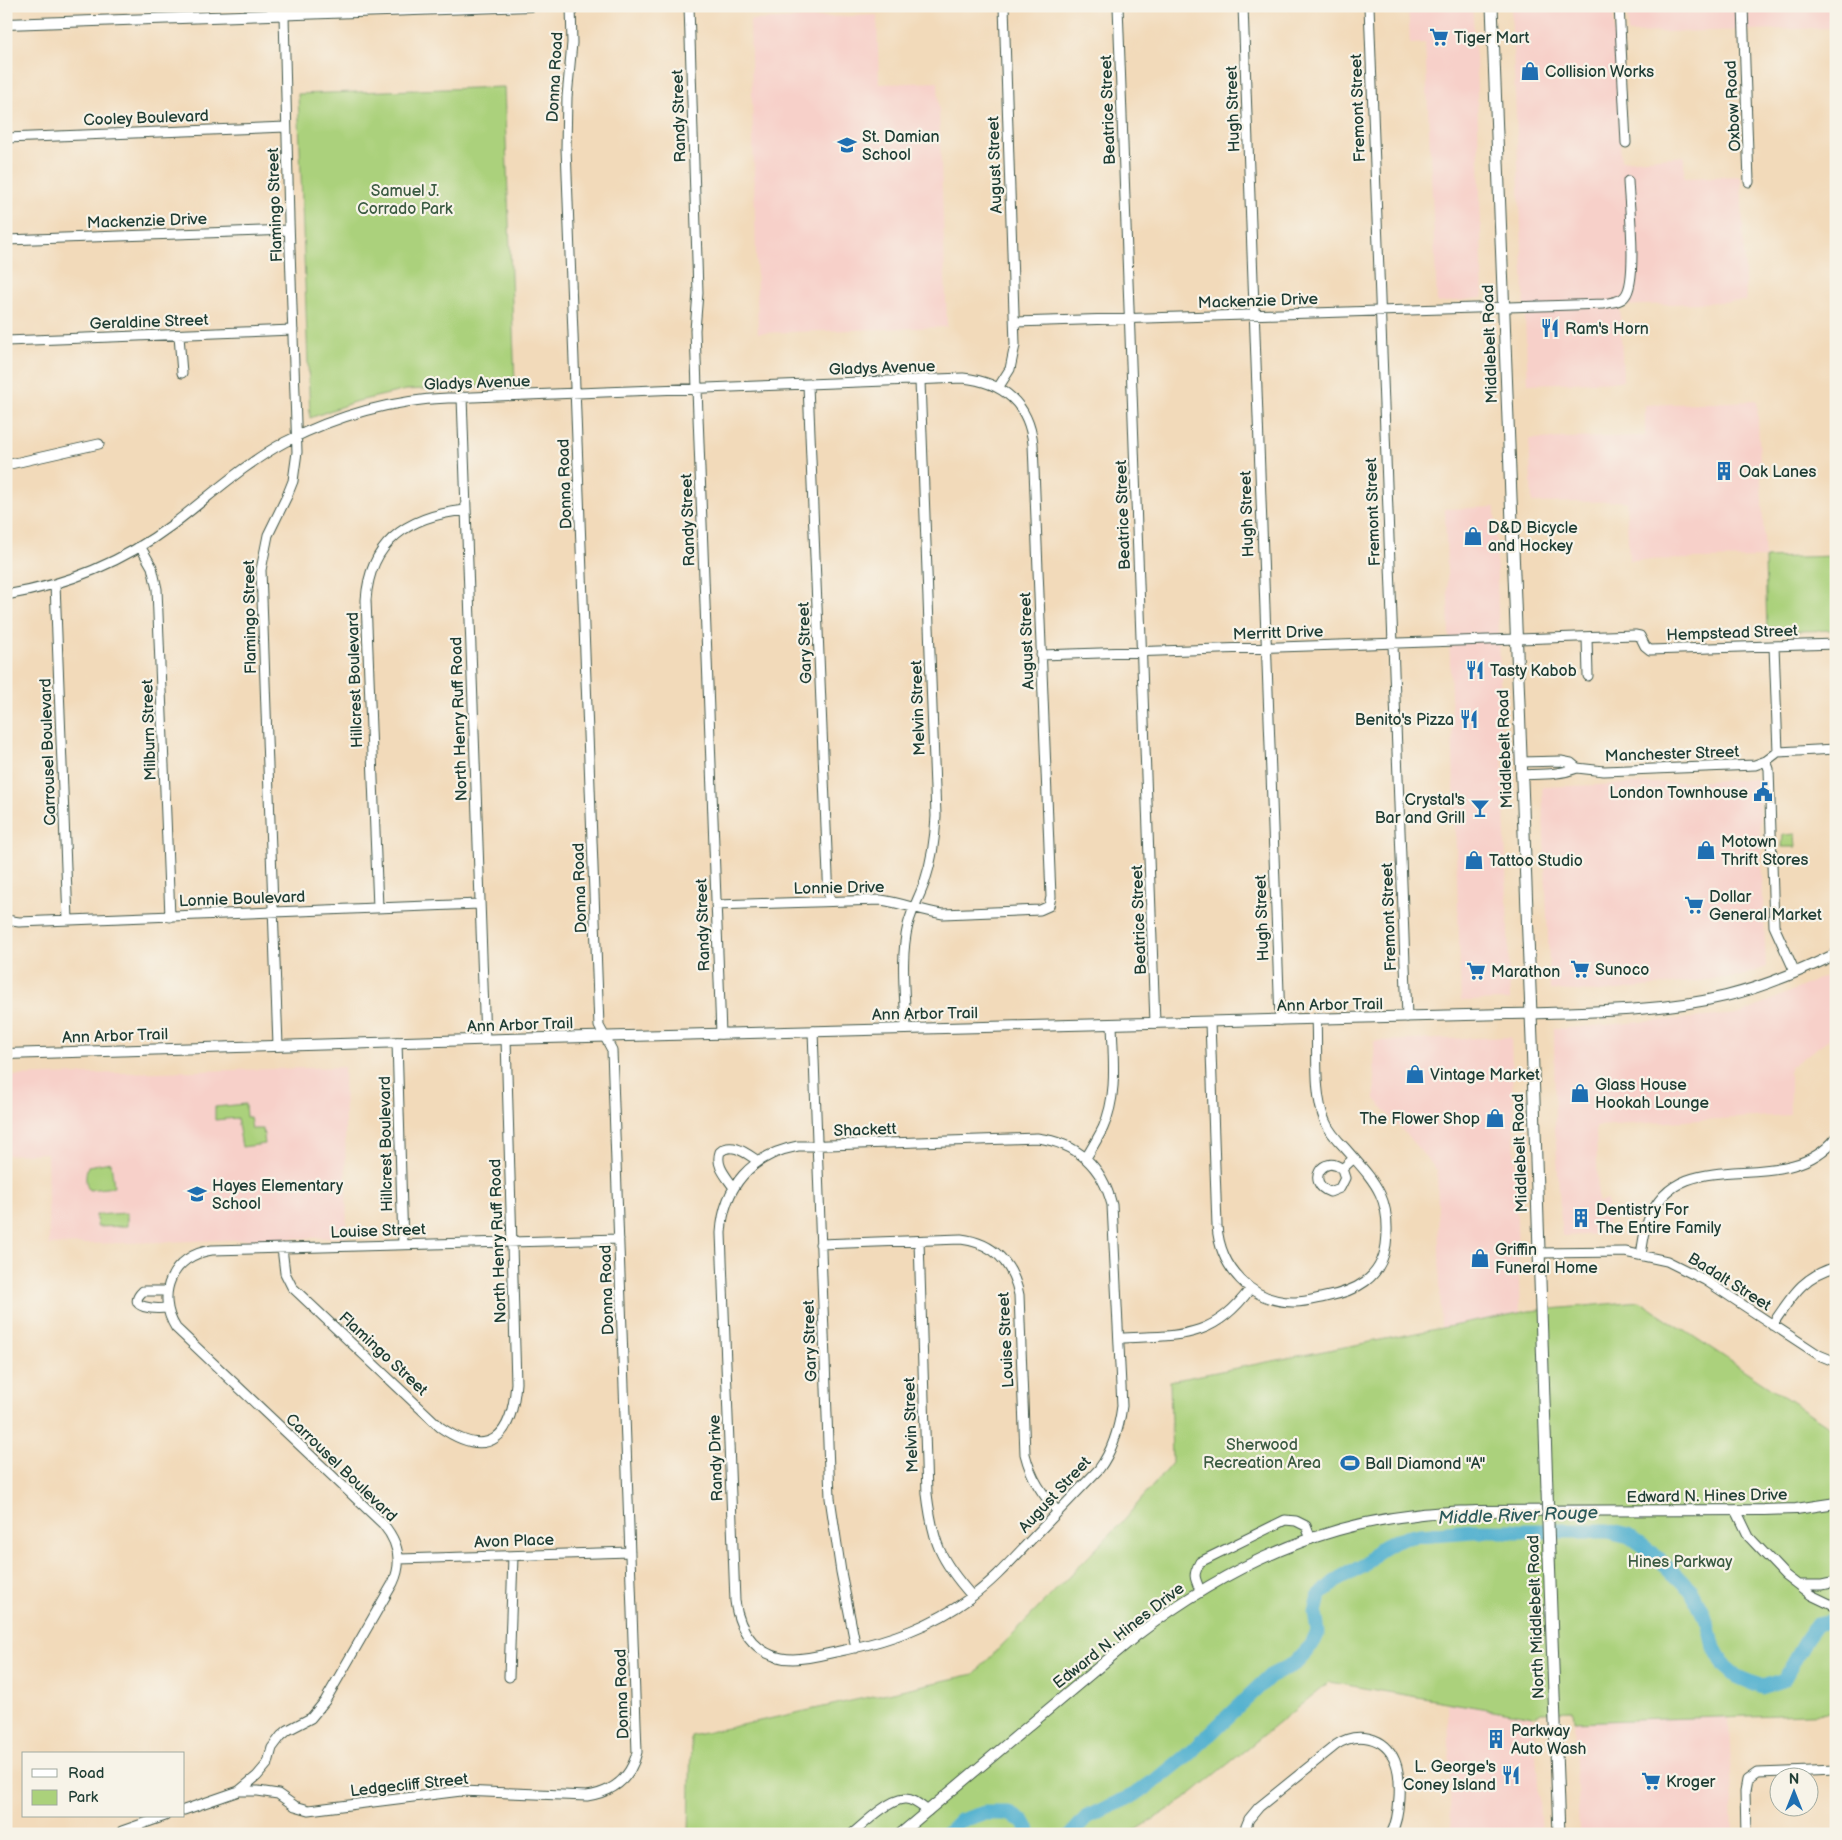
<svg xmlns="http://www.w3.org/2000/svg" width="1842" height="1840" font-family="'Balsamiq Sans',sans-serif">
	<style>
		.built { fill: #f7d0c9 }
		.green { fill: #abd17b; stroke: #658758 }
		.lines { fill: none; stroke-linecap: round; stroke-linejoin: round }
		.river { stroke: #51b0cf; stroke-width: 15 }
		.minor-casing { stroke: #3f5548; stroke-width: 11 }
		.tertiary-casing { stroke: #3f5548; stroke-width: 12 }
		.secondary-casing { stroke: #3f5548; stroke-width: 13 }
		.minor { stroke: #fff; stroke-width: 9 }
		.tertiary { stroke: #fff; stroke-width: 10 }
		.secondary { stroke: #fff; stroke-width: 11 }
		.secondary-bridge-casing { stroke: #3f5548; stroke-width: 13; stroke-linecap: butt }
		.secondary-bridge { stroke: #fff; stroke-width: 11 }
		.labels { text-anchor: middle; stroke-width: 4.5; stroke-linejoin: round; paint-order: stroke }
		.poi-label { font-size: 16px; fill: #1f3d34; stroke: #f7f3e8; text-anchor: start }
		.street-label { font-size: 16px; fill: #1f3d34; stroke: #f7f3e8 }
		.park-label { font-size: 16px; fill: #3b5b42; stroke: #f7f3e8 }
		.water-label { font-size: 18px; font-style: italic; fill: #2c5a5b; stroke: #f7f3e8 }
	</style>
	<rect width="100%" height="100%" fill="#f7f3e8"/>
	<filter id="ink" filterUnits="userSpaceOnUse"><feTurbulence type="fractalNoise" baseFrequency=".02" numOctaves="2"/><feDisplacementMap in="SourceGraphic" scale="10" xChannelSelector="R" yChannelSelector="G"/><feConvolveMatrix kernelMatrix="1 2 1 2 8 2 1 2 1" color-interpolation-filters="sRGB"/></filter>
	<filter id="wash" filterUnits="userSpaceOnUse"><feTurbulence type="fractalNoise" baseFrequency=".0096" numOctaves="4" result="noise"/><feDisplacementMap in="SourceGraphic" scale="20" xChannelSelector="R" yChannelSelector="G"/><feGaussianBlur stdDeviation="1.12" result="paint"/><feColorMatrix in="noise" values="0 0 0 0 0 0 0 0 0 0 0 0 0 0 0 0 0 1.4 0 .05"/><feComposite in="paint" operator="in"/></filter>
	<g filter="url(#wash)">
		<rect width="100%" height="100%" fill="#f2daba"/>
		<!-- built -->
		<path class="built" d="M1408 6H1472L1476 56 1483 298 1437 303 1425 43 1410 44Z
			M1511 6H1613L1621 161 1684 156V178L1741 176 1746 301 1620 306 1623 381 1528 384Z
			M1627 6H1836V28L1628 33Z
			M877 15 879 84 938 82 947 327 758 333 750 20Z
			M1757 401 1765 558 1629 560 1626 501 1532 503 1529 439 1645 436V405Z
			M1495 507 1510 1000 1461 1001 1445 509Z
			M1758 779 1766 967 1742 976 1600 992 1550 990 1542 787Z
			M1836 971V1034L1790 1067V1115L1596 1126 1598 1203 1607 1200V1234L1562 1236 1555 1128 1554 1029 1741 1014Z
			M1511 1037 1520 1313 1441 1328 1437 1170 1375 1099 1374 1041Z
			M344 1067 347 1237 49 1245 47 1153 6 1155V1076Z
			M1448 1702 1534 1717 1541 1834H1451Z
			M1729 1716 1733 1834H1579L1574 1722Z"/>
		<!-- green -->
		<path class="green" d="M504 87 515 384 406 390 354 402 310 418 298 94Z
			M1836 556V630L1767 632 1765 558Z
			M1795 834 1796 847H1782L1783 835Z
			M245 1104 246 1117H250L252 1129H263L265 1144 242 1147 237 1118 215 1120V1107Z
			M111 1162 114 1187 89 1190C85 1184 85 1173 88 1166Z
			M127 1213V1226L97 1227 96 1215Z
			M1640 1301 1836 1431V1713L1574 1722 1573 1711 1540 1712 1534 1717 1329 1682 1185 1799 1130 1834H689L691 1736 974 1674 1123 1521 1172 1463 1170 1381 1529 1311Z"/>
		<g class="lines">
			<!-- river -->
			<path class="river" d="M947 1834 960 1821 984 1813H1008L1023 1821 1030 1834
				M1072 1834 1087 1817 1134 1795 1159 1778 1191 1752 1270 1676 1294 1664 1312 1645 1318 1632 1315 1613 1319 1596 1337 1580 1363 1566 1380 1549 1395 1540 1419 1535 1473 1531H1608L1629 1536 1651 1552 1691 1590 1708 1623 1714 1648 1723 1664 1738 1677 1762 1687 1783 1680 1806 1639 1817 1624 1836 1620"/>
		</g>
	</g>
	<g filter="url(#ink)">
		<g class="lines">
			<!-- minor casing -->
			<g class="minor-casing">
				<path id="minor" d="M689 6 697 260 698 293 695 330 697 389 721 1034
					M1118 6 1155 1023
					M1243 6 1280 1020
					M1369 6 1407 1017
					M1619 6 1626 143
					M1743 6 1749 182
					M6 138 286 127
					M6 240 289 230
					M1015 322 1604 304C1611 302 1621 302 1625 296 1638 281 1629 204 1628 181
					M179 336 182 373
					M6 341 293 330
					M808 385 829 901
					M998 388 1010 369 1015 345 1004 6
					M462 397 485 1040
					M6 465 99 444
					M140 546 152 567 157 589 170 917
					M55 584 68 920
					M6 595C66 585 124 561 172 525 209 497 244 464 285 442 336 416 391 400 448 398L963 378C1003 382 1029 404 1033 444L1051 897 1049 906 1040 910 943 914C922 911 902 903 881 900L716 905
					M1587 638 1588 676
					M1774 646 1778 752
					M1041 655 1635 635 1640 636 1645 646 1650 650 1836 644
					M1778 752 1836 749
					M1766 761 1769 769 1774 926 1795 972
					M1521 762 1561 761 1571 763 1577 768 1604 771 1755 765 1766 761 1778 752
					M1521 775C1541 774 1559 775 1577 768
					M378 908 366 600C370 540 410 516 465 510
					M6 920 19 922 479 904
					M1210 1022 1217 1226C1220 1267 1251 1303 1295 1302 1305 1302 1315 1299 1325 1297 1356 1291 1381 1279 1386 1245 1392 1197 1374 1181 1345 1148 1337 1140 1329 1131 1325 1121 1313 1094 1318 1049 1316 1019
					M906 1029C905 994 900 958 908 925 912 909 920 896 925 881 932 860 935 839 936 816L920 381
					M813 1031 830 1498 841 1572 856 1648
					M397 1042 403 1245
					M278 1046 261 570 268 535 287 496 293 481 297 452 289 221 284 15
					M1037 1138C1077 1143 1102 1166 1112 1205L1122 1406C1119 1429 1113 1450 1099 1469 1075 1494 1051 1519 1028 1543 1010 1562 992 1582 970 1598 932 1626 891 1640 845 1650 829 1653 811 1659 793 1659 759 1659 739 1633 735 1601L721 1233C724 1186 751 1155 798 1146Z
					M1086 1158C1092 1148 1098 1138 1103 1128 1118 1095 1113 1059 1112 1024
					M1342 1169 1345 1178 1340 1188 1330 1192C1305 1183 1323 1153 1342 1169L1354 1158
					M734 1188C727 1177 715 1166 720 1152 732 1141 747 1154 758 1161
					M919 1241 927 1494C933 1543 940 1560 972 1596
					M820 1244 961 1239C994 1243 1013 1264 1019 1295L1025 1454C1031 1478 1042 1494 1058 1512
					M282 1248 285 1273 292 1287 440 1427C490 1461 512 1437 516 1383L506 1039
					M1539 1253 1625 1252 1667 1261 1705 1280 1819 1355 1836 1362
					M1641 1255C1643 1243 1644 1232 1648 1221 1680 1137 1784 1202 1836 1138
					M167 1308C157 1309 124 1309 143 1291H167
					M1772 1325C1791 1298 1802 1276 1836 1267
					M1120 1338C1177 1335 1212 1341 1250 1289
					M1736 1510 1749 1537 1785 1575 1811 1595 1836 1607
					M399 1559 630 1552
					M1799 1585H1822L1836 1582
					M1200 1590C1194 1577 1193 1575 1200 1562L1285 1520 1296 1521 1306 1526 1311 1539
					M509 1677 513 1556
					M239 1791 257 1776 268 1763 272 1748 281 1736 288 1730 311 1718 325 1701 393 1583C403 1562 398 1542 383 1524L176 1328C155 1295 172 1255 212 1250L619 1239
					M184 1810 239 1791H258L278 1794 295 1806 309 1810 461 1791 587 1796C613 1792 631 1778 637 1752L612 1050 599 1026 566 148 567 97 572 43 571 6
					M122 1831 165 1816
					M852 1834C864 1824 888 1800 904 1799 913 1798 921 1806 928 1811
					M1243 1834 1249 1819 1259 1807 1336 1745C1356 1731 1385 1736 1395 1761 1402 1778 1400 1818 1391 1834
					M1746 1834 1745 1791 1747 1780 1757 1773 1836 1770"/>
			</g>
			<!-- tertiary casing -->
			<g class="tertiary-casing">
				<path id="tertiary" d="M6 24 531 6
					M6 1054 506 1039 1507 1014C1580 1012 1655 1013 1726 996 1763 987 1801 971 1836 954
					M900 1834 1137 1635C1218 1573 1312 1526 1415 1515 1435 1512 1455 1512 1476 1511L1764 1510 1796 1509 1836 1503"/>
			</g>
			<!-- secondary casing -->
			<g class="secondary-casing">
				<path id="secondary" d="M1492 6 1532 1040 1547 1490
					M1549 1555 1559 1834"/>
			</g>
			<!-- minor -->
			<use href="#minor" class="minor"/>
			<!-- tertiary -->
			<use href="#tertiary" class="tertiary"/>
			<!-- secondary -->
			<use href="#secondary" class="secondary"/>
			<!-- secondary-bridge casing -->
			<g class="secondary-bridge-casing">
				<path id="secondary-bridge" d="M1547 1490 1549 1555"/>
			</g>
			<!-- secondary-bridge -->
			<use href="#secondary-bridge" class="secondary-bridge"/>
		</g>
	</g>
	<!-- icons -->
	<defs>
		<g id="supermarket-bare" transform="scale(1.5)"><path d="M-6-5.5h2.5l.6 2H6L4.5 2H-2.5L-4.4-4H-6ZM-1.5 3.2a1.3 1.3 0 1 0 .1 0ZM3 3.2a1.3 1.3 0 1 0 .1 0Z" fill="#1f6fb2" stroke="#f7f3e8" stroke-width="2.5" paint-order="stroke"/></g>
		<g id="shop-bare" transform="scale(1.5)"><path d="M-5-2.5h2.3a2.7 3.5 0 0 1 5.4 0H5L5.5 6h-11ZM-1.5-2.5h3a1.5 2.3 0 0 0-3 0Z" fill="#1f6fb2" stroke="#f7f3e8" stroke-width="2.5" paint-order="stroke"/></g>
		<g id="school-bare" transform="scale(1.5)"><path d="M0-5L7-2L0 1L-7-2ZM-4 1L0 2.5L4 1V4Q0 6-4 4Z" fill="#1f6fb2" stroke="#f7f3e8" stroke-width="2.5" paint-order="stroke"/></g>
		<g id="restaurant-bare" transform="scale(1.5)"><path d="M-5-6h1v4h1v-4h1v4h1v-4h1v5L-1.5 .5V6h-2V.5L-5-1ZM5-6V6H3V1.5H1.5Q1.5-4 5-6Z" fill="#1f6fb2" stroke="#f7f3e8" stroke-width="2.5" paint-order="stroke"/></g>
		<g id="building-bare" transform="scale(1.5)"><path d="M-4-6H4V6H1V3H-1V6H-4ZM-2.5-4.3h1.7v1.8h-1.7ZM.8-4.3h1.7v1.8H.8ZM-2.5-1h1.7V.8h-1.7ZM.8-1h1.7V.8H.8Z" fill="#1f6fb2" stroke="#f7f3e8" stroke-width="2.5" paint-order="stroke"/></g>
		<g id="civic-bare" transform="scale(1.5)"><path d="M-.6-6.5H3V-4.5H.6V-3L4-1V1h2V6H-6V1h2V-1L-.6-3ZM-1.2 2.5V6h2.4V2.5Z" fill="#1f6fb2" stroke="#f7f3e8" stroke-width="2.5" paint-order="stroke"/></g>
		<g id="bar-bare" transform="scale(1.5)"><path d="M-6-5H6L.8 .8V4.5H3.5V6h-7V4.5H-.8V.8Z" fill="#1f6fb2" stroke="#f7f3e8" stroke-width="2.5" paint-order="stroke"/></g>
		<g id="stadium-bare" transform="scale(1.5)"><path d="M0-5a6.5 5 0 1 0 0 10a6.5 5 0 1 0 0-10ZM-3.5-1.8h7v3.6h-7Z" fill="#1f6fb2" stroke="#f7f3e8" stroke-width="2.5" paint-order="stroke"/></g>
	</defs>
	<g fill-rule="evenodd">
		<use href="#supermarket-bare" x="1439" y="37"/>
		<use href="#shop-bare" x="1530" y="71"/>
		<use href="#school-bare" x="847" y="145"/>
		<use href="#restaurant-bare" x="1550" y="328"/>
		<use href="#building-bare" x="1724" y="471"/>
		<use href="#shop-bare" x="1473" y="536"/>
		<use href="#restaurant-bare" x="1475" y="670"/>
		<use href="#restaurant-bare" x="1469" y="719"/>
		<use href="#civic-bare" x="1763" y="792"/>
		<use href="#bar-bare" x="1480" y="808"/>
		<use href="#shop-bare" x="1706" y="850"/>
		<use href="#shop-bare" x="1474" y="860"/>
		<use href="#supermarket-bare" x="1694" y="905"/>
		<use href="#supermarket-bare" x="1580" y="969"/>
		<use href="#supermarket-bare" x="1476" y="971"/>
		<use href="#shop-bare" x="1415" y="1074"/>
		<use href="#shop-bare" x="1580" y="1093"/>
		<use href="#shop-bare" x="1495" y="1118"/>
		<use href="#school-bare" x="197" y="1194"/>
		<use href="#building-bare" x="1581" y="1218"/>
		<use href="#shop-bare" x="1480" y="1258"/>
		<use href="#stadium-bare" x="1350" y="1463"/>
		<use href="#building-bare" x="1496" y="1739"/>
		<use href="#restaurant-bare" x="1511" y="1775"/>
		<use href="#supermarket-bare" x="1651" y="1781"/>
	</g>
	<g class="labels">
		<!-- poi labels -->
		<g class="poi-label">
			<text x="1454" y="43">Tiger Mart</text>
			<text x="1545" y="77">Collision Works</text>
			<text x="862" y="142">St. Damian<tspan x="862" dy="18">School</tspan></text>
			<text x="1565" y="334">Ram's Horn</text>
			<text x="1739" y="477">Oak Lanes</text>
			<text x="1488" y="533">D&amp;D Bicycle<tspan x="1488" dy="18">and Hockey</tspan></text>
			<text x="1490" y="676">Tasty Kabob</text>
			<text x="1454" y="725" text-anchor="end">Benito's Pizza</text>
			<text x="1748" y="798" text-anchor="end">London Townhouse</text>
			<text x="1465" y="805" text-anchor="end">Crystal's<tspan x="1465" dy="18">Bar and Grill</tspan></text>
			<text x="1721" y="847">Motown<tspan x="1721" dy="18">Thrift Stores</tspan></text>
			<text x="1489" y="866">Tattoo Studio</text>
			<text x="1709" y="902">Dollar<tspan x="1709" dy="18">General Market</tspan></text>
			<text x="1595" y="975">Sunoco</text>
			<text x="1491" y="977">Marathon</text>
			<text x="1430" y="1080">Vintage Market</text>
			<text x="1595" y="1090">Glass House<tspan x="1595" dy="18">Hookah Lounge</tspan></text>
			<text x="1480" y="1124" text-anchor="end">The Flower Shop</text>
			<text x="212" y="1191">Hayes Elementary<tspan x="212" dy="18">School</tspan></text>
			<text x="1596" y="1215">Dentistry For<tspan x="1596" dy="18">The Entire Family</tspan></text>
			<text x="1495" y="1255">Griffin<tspan x="1495" dy="18">Funeral Home</tspan></text>
			<text x="1365" y="1469">Ball Diamond "A"</text>
			<text x="1511" y="1736">Parkway<tspan x="1511" dy="18">Auto Wash</tspan></text>
			<text x="1496" y="1772" text-anchor="end">L. George's<tspan x="1496" dy="18">Coney Island</tspan></text>
			<text x="1666" y="1787">Kroger</text>
		</g>
		<!-- street labels -->
		<g class="street-label">
			<text transform="translate(554 77) rotate(-87)" y="6">Donna Road</text>
			<text transform="translate(1732 106) rotate(-93)" y="6">Oxbow Road</text>
			<text transform="translate(1357 108) rotate(-92)" y="6">Fremont Street</text>
			<text transform="translate(1232 109) rotate(-92)" y="6">Hugh Street</text>
			<text transform="translate(1107 110) rotate(-92)" y="6">Beatrice Street</text>
			<text transform="translate(678 116) rotate(-92)" y="6">Randy Street</text>
			<text transform="translate(146 117) rotate(-2)" y="6">Cooley Boulevard</text>
			<text transform="translate(994 165) rotate(-92)" y="6">August Street</text>
			<text transform="translate(274 205) rotate(-92)" y="6">Flamingo Street</text>
			<text transform="translate(147 220) rotate(-2)" y="6">Mackenzie Drive</text>
			<text transform="translate(1258 300) rotate(-2)" y="6">Mackenzie Drive</text>
			<text transform="translate(149 321) rotate(-2)" y="6">Geraldine Street</text>
			<text transform="translate(1489 344) rotate(-92)" y="6">Middlebelt Road</text>
			<text transform="translate(882 367) rotate(-2)" y="6">Gladys Avenue</text>
			<text transform="translate(477 382) rotate(-2)" y="6">Gladys Avenue</text>
			<text transform="translate(564 484) rotate(-92)" y="6">Donna Road</text>
			<text transform="translate(1372 512) rotate(-92)" y="6">Fremont Street</text>
			<text transform="translate(1246 514) rotate(-92)" y="6">Hugh Street</text>
			<text transform="translate(1122 515) rotate(-92)" y="6">Beatrice Street</text>
			<text transform="translate(687 520) rotate(-92)" y="6">Randy Street</text>
			<text transform="translate(249 617) rotate(-91)" y="6">Flamingo Street</text>
			<text transform="translate(1278 632) rotate(-2)" y="6">Merritt Drive</text>
			<text transform="translate(1732 632) rotate(-2)" y="6">Hempstead Street</text>
			<text transform="translate(1026 641) rotate(-92)" y="6">August Street</text>
			<text transform="translate(804 643) rotate(-92)" y="6">Gary Street</text>
			<text transform="translate(354 680) rotate(-92)" y="6">Hillcrest Boulevard</text>
			<text transform="translate(917 708) rotate(-92)" y="6">Melvin Street</text>
			<text transform="translate(458 719) rotate(-92)" y="6">North Henry Ruff Road</text>
			<text transform="translate(148 730) rotate(-92)" y="6">Milburn Street</text>
			<text transform="translate(1504 749) rotate(-92)" y="6">Middlebelt Road</text>
			<text transform="translate(47 752) rotate(-92)" y="6">Carrousel Boulevard</text>
			<text transform="translate(1672 753) rotate(-2)" y="6">Manchester Street</text>
			<text transform="translate(839 887) rotate(-1)" y="6">Lonnie Drive</text>
			<text transform="translate(579 888) rotate(-92)" y="6">Donna Road</text>
			<text transform="translate(242 898) rotate(-2)" y="6">Lonnie Boulevard</text>
			<text transform="translate(1388 917) rotate(-92)" y="6">Fremont Street</text>
			<text transform="translate(1261 918) rotate(-92)" y="6">Hugh Street</text>
			<text transform="translate(1138 920) rotate(-92)" y="6">Beatrice Street</text>
			<text transform="translate(702 925) rotate(-92)" y="6">Randy Street</text>
			<text transform="translate(1330 1004) rotate(-1)" y="6">Ann Arbor Trail</text>
			<text transform="translate(925 1013) rotate(-1)" y="6">Ann Arbor Trail</text>
			<text transform="translate(520 1024) rotate(-2)" y="6">Ann Arbor Trail</text>
			<text transform="translate(115 1035) rotate(-2)" y="6">Ann Arbor Trail</text>
			<text transform="translate(865 1129) rotate(-2)" y="6">Shackett</text>
			<text transform="translate(385 1144) rotate(-91)" y="6">Hillcrest Boulevard</text>
			<text transform="translate(1519 1153) rotate(-92)" y="6">Middlebelt Road</text>
			<text transform="translate(378 1230) rotate(-2)" y="6">Louise Street</text>
			<text transform="translate(497 1241) rotate(-92)" y="6">North Henry Ruff Road</text>
			<text transform="translate(1730 1281) rotate(32)" y="6">Badalt Street</text>
			<text transform="translate(606 1290) rotate(-92)" y="6">Donna Road</text>
			<text transform="translate(1005 1340) rotate(-93)" y="6">Louise Street</text>
			<text transform="translate(809 1341) rotate(-92)" y="6">Gary Street</text>
			<text transform="translate(384 1353) rotate(43)" y="6">Flamingo Street</text>
			<text transform="translate(910 1425) rotate(-92)" y="6">Melvin Street</text>
			<text transform="translate(715 1458) rotate(-92)" y="6">Randy Drive</text>
			<text transform="translate(342 1467) rotate(44)" y="6">Carrousel Boulevard</text>
			<text transform="translate(1054 1494) rotate(-47)" y="6">August Street</text>
			<text transform="translate(1707 1495) rotate(-1)" y="6">Edward N. Hines Drive</text>
			<text transform="translate(514 1540) rotate(-2)" y="6">Avon Place</text>
			<text transform="translate(1535 1617) rotate(-92)" y="6">North Middlebelt Road</text>
			<text transform="translate(1118 1635) rotate(-38)" y="6">Edward N. Hines Drive</text>
			<text transform="translate(621 1694) rotate(-92)" y="6">Donna Road</text>
			<text transform="translate(409 1784) rotate(-6)" y="6">Ledgecliff Street</text>
		</g>
		<!-- park labels -->
		<g class="park-label">
			<text x="405" y="196">Samuel J.<tspan x="405" dy="18">Corrado Park</tspan></text>
			<text x="1262" y="1450">Sherwood<tspan x="1262" dy="18">Recreation Area</tspan></text>
			<text x="1680" y="1567">Hines Parkway</text>
		</g>
		<!-- water labels -->
		<g class="water-label">
			<text transform="translate(1518 1515) rotate(-2)" y="6">Middle River Rouge</text>
		</g>
	</g>
	<!-- margin -->
	<rect width="1842" height="1840" fill="none" stroke="#f7f3e8" stroke-width="25"/>
	<!-- legend -->
	<rect x="22" y="1752" width="162" height="65" fill="#f7f3e8" stroke="#a1aaa0"/>
	<rect x="32" y="1769" width="25" height="8" fill="#ffffff" stroke="#a1aaa0"/>
	<text x="68" y="1778" font-size="15" fill="#1f3d34">Road</text>
	<rect x="32" y="1790" width="25" height="15" fill="#abd17b" stroke="#a1aaa0"/>
	<text x="68" y="1802" font-size="15" fill="#1f3d34">Park</text>
	<!-- north arrow -->
	<g transform="translate(1794 1792)"><circle r="24" fill="#f7f3e8" stroke="#a1aaa0"/>
	<path d="M0-4L9 19L0 12L-9 19Z" fill="#1f6fb2"/>
	<text y="-8" font-size="14" font-weight="bold" text-anchor="middle" fill="#1f3d34">N</text>
	</g>
</svg>
